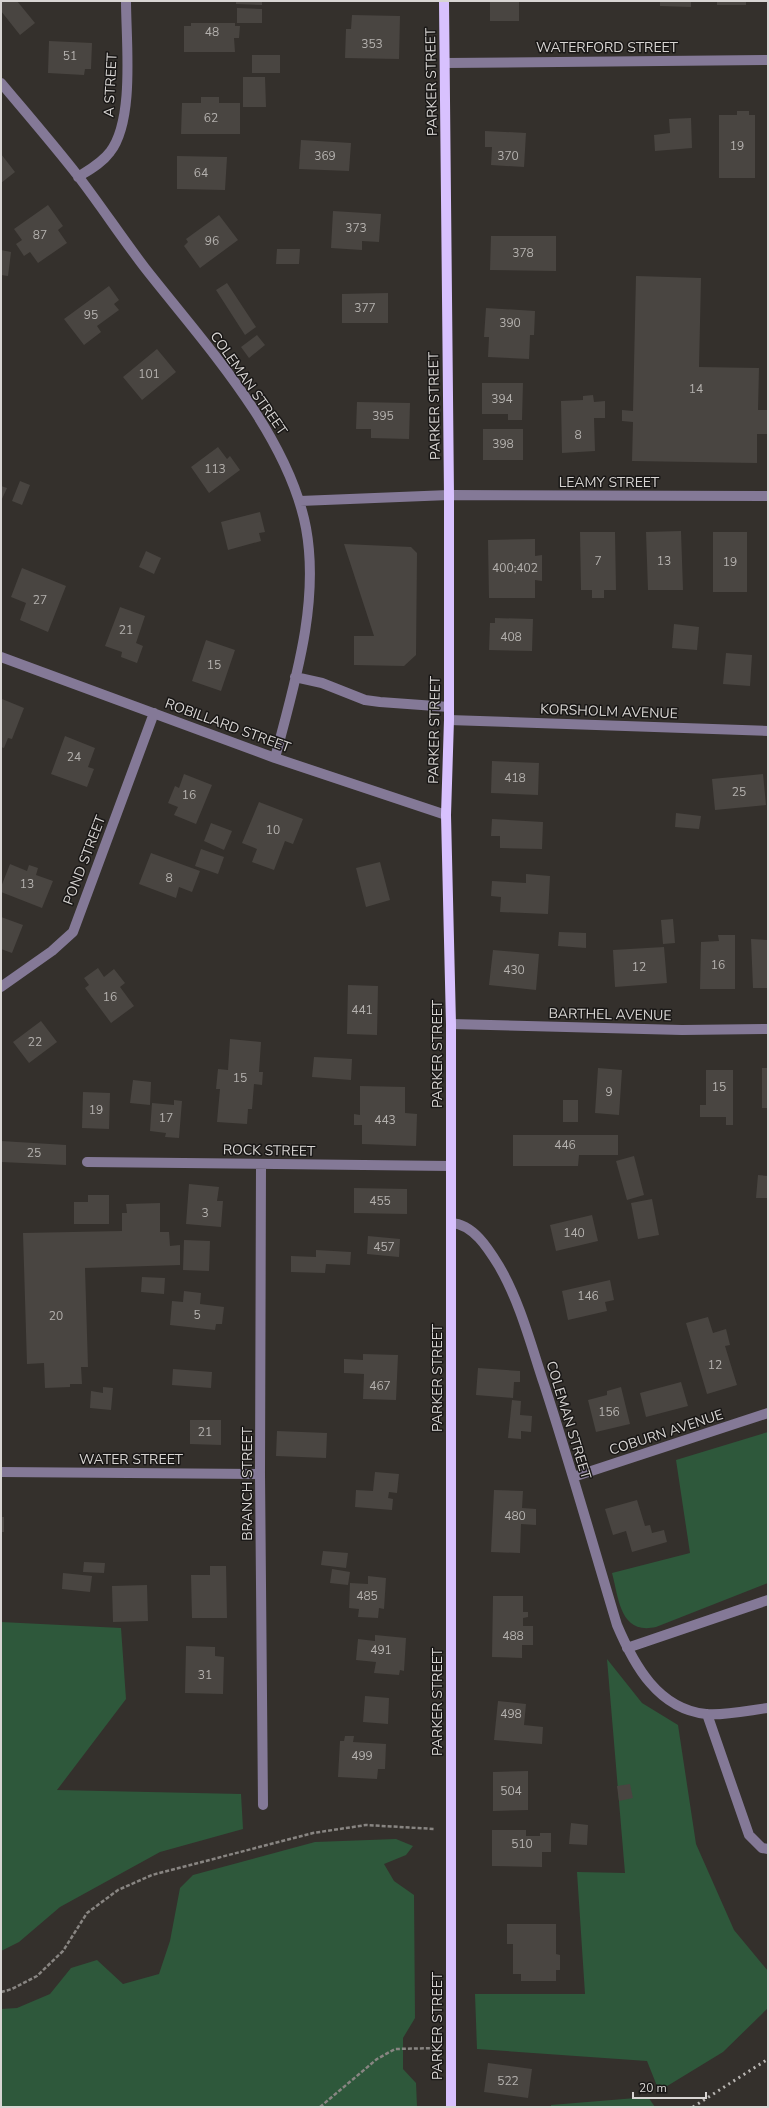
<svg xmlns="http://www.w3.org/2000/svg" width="769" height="2108" font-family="'Nunito Sans',sans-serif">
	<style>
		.green { fill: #2e583b }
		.building { fill: #494541 }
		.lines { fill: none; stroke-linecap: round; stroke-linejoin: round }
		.path { stroke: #888582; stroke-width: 2.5; stroke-dasharray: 4 2; stroke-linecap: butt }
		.minor { stroke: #847997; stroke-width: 10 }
		.major { stroke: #d8c1fe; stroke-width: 10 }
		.rail { stroke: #b8b5b2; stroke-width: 3; stroke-dasharray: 2 4; stroke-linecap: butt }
		.labels { text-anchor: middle; stroke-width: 3; stroke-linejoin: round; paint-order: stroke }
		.number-label { font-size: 12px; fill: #b4b1ae }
		.street-label { font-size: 14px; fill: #d8d5d3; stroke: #1a1817 }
	</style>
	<rect width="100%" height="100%" fill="#34302c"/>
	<!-- green -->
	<path class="green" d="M768 1432V1583L656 1627C620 1635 619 1599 612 1573L690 1553 676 1460Z
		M1 1622 121 1628 126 1699 57 1790 241 1794 243 1829 160 1852 60 1907 19 1942 1 1951Z
		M607 1659 642 1703 678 1725 696 1844 734 1930 768 1971V2008L723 2052 659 2091 647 2061 477 2049 475 1994H585L577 1872 625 1873Z
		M396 1839 413 1846 406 1855 384 1864 394 1881 414 1895 415 2018 403 2038V2069L416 2083 417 2107H1V2009L17 2008 50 1994 71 1968 97 1960 123 1984 159 1974 170 1941 180 1888 193 1875 315 1842Z
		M648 2097 655 2107H551V2105Z"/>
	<!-- building -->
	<path class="building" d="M1 1H17L35 23 20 35 1 11Z
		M236 1H262V5L236 4Z
		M490 1H519V21H490Z
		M660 1H691V7L660 6Z
		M717 1H746V5H717Z
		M237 8 262 9V23H237Z
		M352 15 400 16 399 59 345 58 346 29H351Z
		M191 23H235V26H240L239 38H234L235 52H184V26H191Z
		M49 41 92 43 91 69H85L84 75 48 73Z
		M252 55H280V73H252Z
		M243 77H265L266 107H243Z
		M201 97H219V103H240V134H181L182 103H201Z
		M737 111H749V115H755V178H719V115H737Z
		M691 118 692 148 655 151 654 135 670 133 669 119Z
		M485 131 526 133 524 167 491 165 492 147H485Z
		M301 140 351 143 349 171 299 169Z
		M1 154 15 172 1 183Z
		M177 156 227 157 225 190 177 189Z
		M48 205 63 226 58 230 67 243 38 263 30 252 24 256 16 244 22 240 14 229Z
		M333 211 381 214 379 242 362 241V250L331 248Z
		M219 215 238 240 200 268 184 246 188 242 186 239Z
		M491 236H556V271L490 270Z
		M277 249H300L299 264H276Z
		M1 250 11 252 8 276 1 275Z
		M636 276 701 278 699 367 759 368 758 410H768V434H757V463L632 461 633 422 622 421V410L633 411Z
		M227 283 256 327 245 335 216 290Z
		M109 286 119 300 114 304 119 310 97 326 101 332 84 345 64 319Z
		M388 293V323H342V294Z
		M486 308 535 311 534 335H530L529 359 488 357 489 337H484Z
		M257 335 265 345 249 358 241 347Z
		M157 349 176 372 142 400 123 377Z
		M482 383H523L522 420H508V414H482Z
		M593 395 594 402 605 401V418H594L595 451 562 453 561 401 583 400V396Z
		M357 402 410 403 409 439 371 438V429H356Z
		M483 429H523V460H483Z
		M218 447 227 459 230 456 240 470 209 493 191 467Z
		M20 481 30 485 22 505 12 501Z
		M1 486 7 488 1 501Z
		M260 512 265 532 259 533 261 541 228 550 221 522Z
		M681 531 683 590H648L646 532Z
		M580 532H615L616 590H604V598H592V590H581Z
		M713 532H747V592H713Z
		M535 539V556L542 555V581L535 580V598H489L488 540Z
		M344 544 411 547 417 553 416 655 404 666 354 665V636H374Z
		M146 551 161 558 154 574 139 567Z
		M22 568 66 586 48 632 20 620 26 603 11 597Z
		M120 607 145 616 136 643 143 646 137 663 121 657 122 652 105 646Z
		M495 618 533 619 532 651 489 650 490 623H495Z
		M674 624 699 627 697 650 672 648Z
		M206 640 235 650 221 691 192 681Z
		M726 653 752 655 750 686 723 684Z
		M2 699 24 708 12 739 8 738 4 748 1 747Z
		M65 736 95 748 88 767 94 769 87 787 51 774Z
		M492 761 539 763 538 795 491 793Z
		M184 774 212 785 196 824 174 815 178 807 168 803 175 786 179 788Z
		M763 774 766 805 715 810 712 779Z
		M259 802 303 819 293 844 285 841 274 870 252 862 257 849 242 843Z
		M676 813 701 816 699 829 675 827Z
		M492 819 543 822 542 849 500 848V836H491Z
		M211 823 232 831 224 850 204 841Z
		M201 849 224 857 218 874 195 866Z
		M151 853 200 871 192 892 179 887 176 898 139 884Z
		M380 862 390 900 366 907 356 868Z
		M10 864 27 871 29 865 38 868 36 875 53 881 42 908 1 892V887Z
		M526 874 550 876 548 914 500 912 501 897 491 896 492 881 526 883Z
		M1 917 23 925 12 953 1 949Z
		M673 919 675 943 663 944 661 920Z
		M559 932 586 933V948L558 946Z
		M718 935H735V989H700L701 942 719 941Z
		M751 939 768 940V988H753Z
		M664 947 667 983 615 987 613 950Z
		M493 950 539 954 536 990 489 985Z
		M98 968 104 977 114 969 125 983 120 987 134 1006 111 1023 85 988 89 985 84 978Z
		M348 985 378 986 377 1035 347 1034Z
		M41 1021 57 1042 29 1063 13 1042Z
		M230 1039 261 1042 259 1072H263L262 1085 254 1084 252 1109H248L247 1124 217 1122 220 1089H216L218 1069 228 1070Z
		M314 1057 352 1059 351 1080 312 1077Z
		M598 1068 622 1070 619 1115 595 1113Z
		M762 1068H768V1108H762Z
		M706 1070H733V1125H726V1117H700V1105H706Z
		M133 1080 151 1082 150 1105 130 1103Z
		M360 1086 405 1087V1113L417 1114 416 1146 362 1144V1125H354V1114L360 1115Z
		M83 1092 110 1093 109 1129 82 1128Z
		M174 1100 182 1101 179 1138 165 1137 166 1133 150 1131 152 1103 174 1105Z
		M563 1100H578V1122H563Z
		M513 1135H618V1155H579L578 1166H513Z
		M1 1141 66 1145V1165L1 1162Z
		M634 1156 644 1195 627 1200 616 1161Z
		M758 1175 768 1176V1198H756Z
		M189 1184 219 1187 217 1201H223L221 1227 186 1224Z
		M354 1188 407 1189V1214L354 1213Z
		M88 1195H109V1224H74V1202H88Z
		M652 1199 659 1235 638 1239 631 1203Z
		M160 1203V1232H169L170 1246 180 1245V1265L85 1268 88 1367H81L82 1384H70V1387L45 1388 44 1363 27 1364 23 1233 122 1231V1213H127L126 1204Z
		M592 1215 598 1241 556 1251 550 1225Z
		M368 1236 400 1239 399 1257 367 1254Z
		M184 1240 210 1241 209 1271 183 1270Z
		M316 1250 351 1252 350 1265 326 1264 325 1273 291 1272V1256L316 1257Z
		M142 1277 165 1278 164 1294 141 1292Z
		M610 1280 614 1300 605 1302 607 1311 568 1320 562 1291Z
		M184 1291 201 1293 200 1304 224 1307 222 1324H216L215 1330 170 1325 172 1301 183 1302Z
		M708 1317 713 1333 726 1329 730 1345 725 1346 737 1385 707 1394 686 1323Z
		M363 1354 398 1355 396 1400 363 1399 364 1374 344 1373V1359L363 1360Z
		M478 1368 520 1371V1382H514L513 1398 476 1395Z
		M173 1369 212 1372 211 1388 172 1385Z
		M681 1382 688 1406 646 1417 640 1393Z
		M103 1387 113 1388 111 1410 90 1408 91 1391 103 1393Z
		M621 1387 630 1424 596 1432 588 1400 607 1395V1391Z
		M512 1400 521 1401 520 1415 532 1416 531 1432 521 1431V1439L508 1438Z
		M190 1420H221V1445L190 1444Z
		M277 1431 327 1433 326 1458 276 1456Z
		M375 1472 399 1474 397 1493 389 1492 388 1498 393 1499 392 1510 355 1507 356 1490 373 1491Z
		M494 1490 523 1491 522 1508 536 1509V1525L521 1524 520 1553 491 1552Z
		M637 1500 645 1526 650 1525 652 1533 664 1530 667 1542 632 1552 626 1531 613 1535 605 1509Z
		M1 1517H4V1532H1Z
		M323 1551 348 1553 346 1568 321 1565Z
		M84 1562 105 1563 104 1573 83 1572Z
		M210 1566H226L227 1618H192L191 1575H210Z
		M332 1569 350 1572 348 1585 330 1583Z
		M63 1573 92 1576 90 1592 62 1589Z
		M368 1576 386 1578 384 1609 379 1608 378 1618 358 1617 359 1609 349 1608 350 1583 368 1584Z
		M147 1585 148 1621 113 1622 112 1586Z
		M493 1596H523V1612H528V1617L523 1618V1626H533V1645H522V1658L492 1657Z
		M375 1635 406 1638 404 1671 400 1670 399 1675 374 1673 376 1662 356 1660 358 1639 375 1641Z
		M186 1646 215 1647V1656L224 1657 223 1694 185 1693Z
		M365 1696 389 1698 388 1724 363 1722Z
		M498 1701 526 1704 524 1725 543 1727 542 1744 494 1740Z
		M345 1736H354L353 1742 386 1744 385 1769H378L377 1779 338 1777 340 1741H344Z
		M528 1771V1810L493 1811V1772Z
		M630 1784 633 1798 619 1801 617 1786Z
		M571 1823 588 1825 587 1845 569 1844Z
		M492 1830H526V1836H540V1833H551V1852H542V1867L492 1866Z
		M507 1924H556V1954L560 1955V1970H556V1981H521V1974H513V1944H507Z
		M488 2063 532 2069 528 2098 484 2092Z"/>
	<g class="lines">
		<!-- path -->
		<path class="path" d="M1 1992 12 1989 37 1976 63 1951 87 1913 118 1890 152 1875 313 1833 366 1825 435 1829
			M320 2107 377 2059 395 2049 435 2048"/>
		<!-- minor -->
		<path class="minor" d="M445 63 768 60
			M1 83C27 114 53 144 78 176 101 206 122 238 145 268 203 342 288 433 306 528 320 604 294 685 275 758
			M78 177C89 170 102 163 110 152 135 120 126 41 126 1
			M300 501 449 495 768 496
			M1 657 275 758 446 815
			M295 677 322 683 365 700 380 702 449 707
			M449 720 768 731
			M1 987 52 951 73 932 154 713
			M451 1024 682 1030 768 1029
			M87 1162 451 1166
			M261 1164 260 1474 263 1805
			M451 1223C473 1224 488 1248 499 1266 520 1302 531 1345 544 1384 570 1464 593 1545 617 1625 634 1665 658 1709 706 1714 723 1716 751 1710 768 1708
			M1 1472 260 1474
			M573 1477 768 1413
			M627 1648 768 1600
			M707 1714 749 1835 762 1848 768 1849"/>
		<!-- major -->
		<path class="major" d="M444 1 449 495V720L446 815 451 1024V2107"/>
		<!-- rail -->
		<path class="rail" d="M693 2107 768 2059"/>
	</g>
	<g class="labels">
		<!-- number labels -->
		<g class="number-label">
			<text x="212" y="36">48</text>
			<text x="372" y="48">353</text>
			<text x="70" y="60">51</text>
			<text x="211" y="122">62</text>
			<text x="737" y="150">19</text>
			<text x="325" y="160">369</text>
			<text x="508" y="160">370</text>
			<text x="201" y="177">64</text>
			<text x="356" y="232">373</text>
			<text x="40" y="239">87</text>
			<text x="212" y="245">96</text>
			<text x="523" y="257">378</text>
			<text x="365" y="312">377</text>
			<text x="91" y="319">95</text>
			<text x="510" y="327">390</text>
			<text x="149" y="378">101</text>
			<text x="696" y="393">14</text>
			<text x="502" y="403">394</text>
			<text x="383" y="420">395</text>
			<text x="578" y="439">8</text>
			<text x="503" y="448">398</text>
			<text x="215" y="473">113</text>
			<text x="598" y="565">7</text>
			<text x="664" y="565">13</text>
			<text x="730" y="566">19</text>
			<text x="515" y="572">400;402</text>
			<text x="40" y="604">27</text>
			<text x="126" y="634">21</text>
			<text x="511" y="641">408</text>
			<text x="214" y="669">15</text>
			<text x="74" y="761">24</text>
			<text x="515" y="782">418</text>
			<text x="739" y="796">25</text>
			<text x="189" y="799">16</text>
			<text x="273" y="834">10</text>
			<text x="169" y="882">8</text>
			<text x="27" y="888">13</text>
			<text x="718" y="969">16</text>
			<text x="639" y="971">12</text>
			<text x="514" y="974">430</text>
			<text x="110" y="1001">16</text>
			<text x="362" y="1014">441</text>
			<text x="35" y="1046">22</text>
			<text x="240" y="1082">15</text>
			<text x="719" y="1091">15</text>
			<text x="609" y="1096">9</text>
			<text x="96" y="1114">19</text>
			<text x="166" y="1122">17</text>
			<text x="385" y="1124">443</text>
			<text x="565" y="1149">446</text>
			<text x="34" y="1157">25</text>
			<text x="380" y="1205">455</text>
			<text x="205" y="1217">3</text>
			<text x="574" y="1237">140</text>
			<text x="384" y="1251">457</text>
			<text x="588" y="1300">146</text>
			<text x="197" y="1319">5</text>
			<text x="56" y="1320">20</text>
			<text x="715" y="1369">12</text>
			<text x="380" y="1390">467</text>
			<text x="609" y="1416">156</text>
			<text x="205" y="1436">21</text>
			<text x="515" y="1520">480</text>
			<text x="367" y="1600">485</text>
			<text x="513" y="1640">488</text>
			<text x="381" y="1654">491</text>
			<text x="205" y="1679">31</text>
			<text x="511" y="1718">498</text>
			<text x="362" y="1760">499</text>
			<text x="511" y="1795">504</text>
			<text x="522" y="1848">510</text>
			<text x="508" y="2085">522</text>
		</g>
		<!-- street labels -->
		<g class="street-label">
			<text x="607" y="52">WATERFORD STREET</text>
			<text transform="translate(431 82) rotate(-91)" y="5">PARKER STREET</text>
			<text transform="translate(110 85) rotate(-87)" y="5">A STREET</text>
			<text transform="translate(249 383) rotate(55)" y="5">COLEMAN STREET</text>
			<text transform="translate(434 406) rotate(-91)" y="5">PARKER STREET</text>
			<text x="609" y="487">LEAMY STREET</text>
			<text transform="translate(609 711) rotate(2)" y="5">KORSHOLM AVENUE</text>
			<text transform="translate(228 725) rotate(20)" y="5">ROBILLARD STREET</text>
			<text transform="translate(434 730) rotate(-89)" y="5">PARKER STREET</text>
			<text transform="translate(84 860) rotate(-69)" y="5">POND STREET</text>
			<text transform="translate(610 1014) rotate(1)" y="5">BARTHEL AVENUE</text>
			<text transform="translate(437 1054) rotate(-90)" y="5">PARKER STREET</text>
			<text transform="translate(269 1150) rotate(1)" y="5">ROCK STREET</text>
			<text transform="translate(437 1378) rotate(-90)" y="5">PARKER STREET</text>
			<text transform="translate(569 1420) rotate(73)" y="5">COLEMAN STREET</text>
			<text transform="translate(666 1432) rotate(-18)" y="5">COBURN AVENUE</text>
			<text x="131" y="1464">WATER STREET</text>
			<text transform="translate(247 1484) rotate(-90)" y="5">BRANCH STREET</text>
			<text transform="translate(437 1702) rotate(-90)" y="5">PARKER STREET</text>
			<text transform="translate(437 2026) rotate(-90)" y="5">PARKER STREET</text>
		</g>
	</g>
	<!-- border -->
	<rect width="769" height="2108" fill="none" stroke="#d8d5d3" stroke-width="4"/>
	<!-- scale -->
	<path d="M633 2092v6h73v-6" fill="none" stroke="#d8d5d3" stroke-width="2"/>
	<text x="639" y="2092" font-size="12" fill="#d8d5d3" stroke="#1a1817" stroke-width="3" paint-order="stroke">20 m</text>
</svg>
